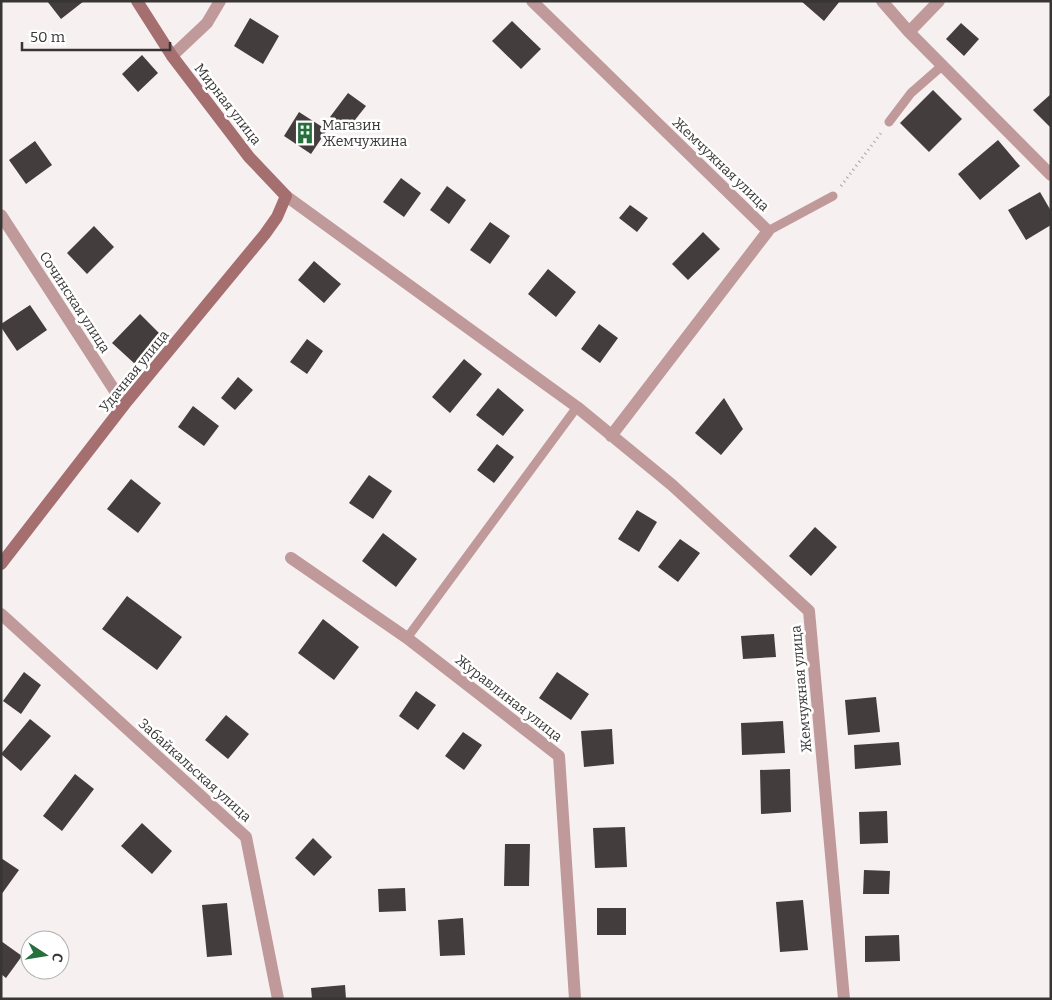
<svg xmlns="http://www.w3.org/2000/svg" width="1052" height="1000" font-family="Bitter,serif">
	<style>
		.building { fill: #433d3d }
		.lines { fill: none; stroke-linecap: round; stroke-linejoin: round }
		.path { stroke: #a9a3a3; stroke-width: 3; stroke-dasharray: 1 4; stroke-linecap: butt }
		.lane { stroke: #c09a9a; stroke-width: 9 }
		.street { stroke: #c09a9a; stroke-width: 12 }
		.secondary { stroke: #a56f70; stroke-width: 12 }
		.labels { text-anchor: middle; stroke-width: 5; stroke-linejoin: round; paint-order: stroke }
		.street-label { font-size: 14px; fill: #383535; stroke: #fff }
		.poi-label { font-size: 14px; fill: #383535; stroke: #fff; text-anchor: start }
	</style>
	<rect width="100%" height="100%" fill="#f7f0f0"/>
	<!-- building -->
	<path class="building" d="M47 1H84L61 19Z
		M801 1H840L824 21Z
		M250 18 279 36 263 64 234 46Z
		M512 21 541 49 521 69 492 41Z
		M961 23 979 39 964 56 946 39Z
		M142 55 158 73 138 92 122 74Z
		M933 90 962 119 929 152 900 123Z
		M348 93 366 106 347 130 330 117Z
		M1051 94V128L1033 110Z
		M299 112 327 130 311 154 284 136Z
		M998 140 1020 166 980 200 958 174Z
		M35 141 52 165 26 184 9 160Z
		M401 178 421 193 404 217 383 202Z
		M447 186 466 200 449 224 430 210Z
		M1040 192 1051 211V225L1026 240 1008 210Z
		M630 205 648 218 637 232 619 218Z
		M490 222 510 236 490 264 470 250Z
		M94 226 114 247 87 274 67 253Z
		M703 232 720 249 688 280 672 264Z
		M314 261 341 284 324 303 298 280Z
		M548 269 576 292 556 317 528 294Z
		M30 305 47 330 17 351 1 327V324Z
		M140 314 162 336 135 364 112 343Z
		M599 324 618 338 600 363 581 349Z
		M307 339 323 351 307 374 290 362Z
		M464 359 482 374 450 413 432 397Z
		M238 377 253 390 235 410 221 398Z
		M498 388 524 410 503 436 476 415Z
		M724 398 743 429 721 455 695 433Z
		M193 406 219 426 204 446 178 427Z
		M497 444 514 457 494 483 477 470Z
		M369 475 392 491 373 519 349 503Z
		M131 479 161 503 138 533 107 509Z
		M637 510 657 522 639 552 618 539Z
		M815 527 837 547 811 576 789 556Z
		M383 533 417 559 396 587 362 561Z
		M680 539 700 553 678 582 658 567Z
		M127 596 182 637 157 670 102 629Z
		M323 619 359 647 334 680 298 653Z
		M774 634 776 657 743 659 741 636Z
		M24 672 41 685 21 714 3 701Z
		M557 672 589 694 571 720 539 698Z
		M416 691 436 705 418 730 399 716Z
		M876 697 880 732 848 735 845 700Z
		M226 715 249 734 228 759 205 740Z
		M30 719 51 736 21 771 1 754Z
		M783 721 785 753 742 755 741 723Z
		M612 729 614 764 584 767 581 731Z
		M463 732 482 745 464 770 445 756Z
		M899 742 901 765 855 769 854 745Z
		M790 769 791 812 761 814 760 770Z
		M75 774 94 789 62 831 43 816Z
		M887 811 888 843 860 844 859 812Z
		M142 823 172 851 152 874 121 846Z
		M625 827 627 867 595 868 593 828Z
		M313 838 332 857 314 876 295 858Z
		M505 844H530L529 886H504Z
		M1 858 19 870 1 895Z
		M864 870 890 871 889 894H863Z
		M405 888 406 911 379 912 378 889Z
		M803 900 808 950 780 952 776 902Z
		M227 903 232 955 207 957 202 905Z
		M597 908H626V935H597Z
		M463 918 465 955 440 956 438 920Z
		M899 935 900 961 865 962V936Z
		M1 941 22 956 6 978 1 974Z
		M345 985 346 999H312L311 988Z"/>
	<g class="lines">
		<!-- path -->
		<path class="path" d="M841 186 881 133"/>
		<!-- lane -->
		<path class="lane" d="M889 122 911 93 943 65
			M768 231 833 196
			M407 638 577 407"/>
		<!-- street -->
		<path class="street" d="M532 1 768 231 611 436
			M882 1 909 32 1051 175
			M909 32 939 1
			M172 56 207 23 220 1
			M286 196 577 407 672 485 809 611 844 999
			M1 215 124 405
			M291 558 407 638 559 756 575 999
			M1 614 246 837 278 999"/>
		<!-- secondary -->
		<path class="secondary" d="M1 564 124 405 265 234 277 217 286 196 249 157 172 56 137 1"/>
	</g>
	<!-- icons -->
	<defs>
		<g id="building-bare" transform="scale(1.725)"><path d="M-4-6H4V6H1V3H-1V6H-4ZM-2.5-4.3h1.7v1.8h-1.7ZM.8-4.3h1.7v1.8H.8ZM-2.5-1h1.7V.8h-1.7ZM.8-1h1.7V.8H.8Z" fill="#26703d" stroke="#fff" stroke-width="2.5" paint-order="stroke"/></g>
	</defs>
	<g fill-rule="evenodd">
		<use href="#building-bare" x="305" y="133"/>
	</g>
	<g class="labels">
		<!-- street labels -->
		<g class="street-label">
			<text transform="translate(228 104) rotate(52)" y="5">Мирная улица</text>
			<text transform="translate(721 164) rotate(44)" y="5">Жемчужная улица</text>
			<text transform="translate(75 302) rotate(57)" y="5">Сочинская улица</text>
			<text transform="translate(134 371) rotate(-51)" y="5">Удачная улица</text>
			<text transform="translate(801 689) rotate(-95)" y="5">Жемчужная улица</text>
			<text transform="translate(509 698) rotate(38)" y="5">Журавлиная улица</text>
			<text transform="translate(195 770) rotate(42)" y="5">Забайкальская улица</text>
		</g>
		<!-- poi labels -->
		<g class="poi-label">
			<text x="322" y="130">Магазин<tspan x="322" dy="16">Жемчужина</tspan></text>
		</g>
	</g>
	<!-- border -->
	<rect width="1052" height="1000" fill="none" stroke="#383535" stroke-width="5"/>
	<!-- north arrow -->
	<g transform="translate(45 955) rotate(102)"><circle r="24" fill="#ffffff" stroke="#afaeae"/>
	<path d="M0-4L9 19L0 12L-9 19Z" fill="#26703d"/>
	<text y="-8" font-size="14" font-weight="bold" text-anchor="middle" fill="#383535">С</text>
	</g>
	<!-- scale -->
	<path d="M22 42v8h148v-8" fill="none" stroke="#383535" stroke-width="2.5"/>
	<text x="30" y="42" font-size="15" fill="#383535" stroke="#ffffff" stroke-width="4" paint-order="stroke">50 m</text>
</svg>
